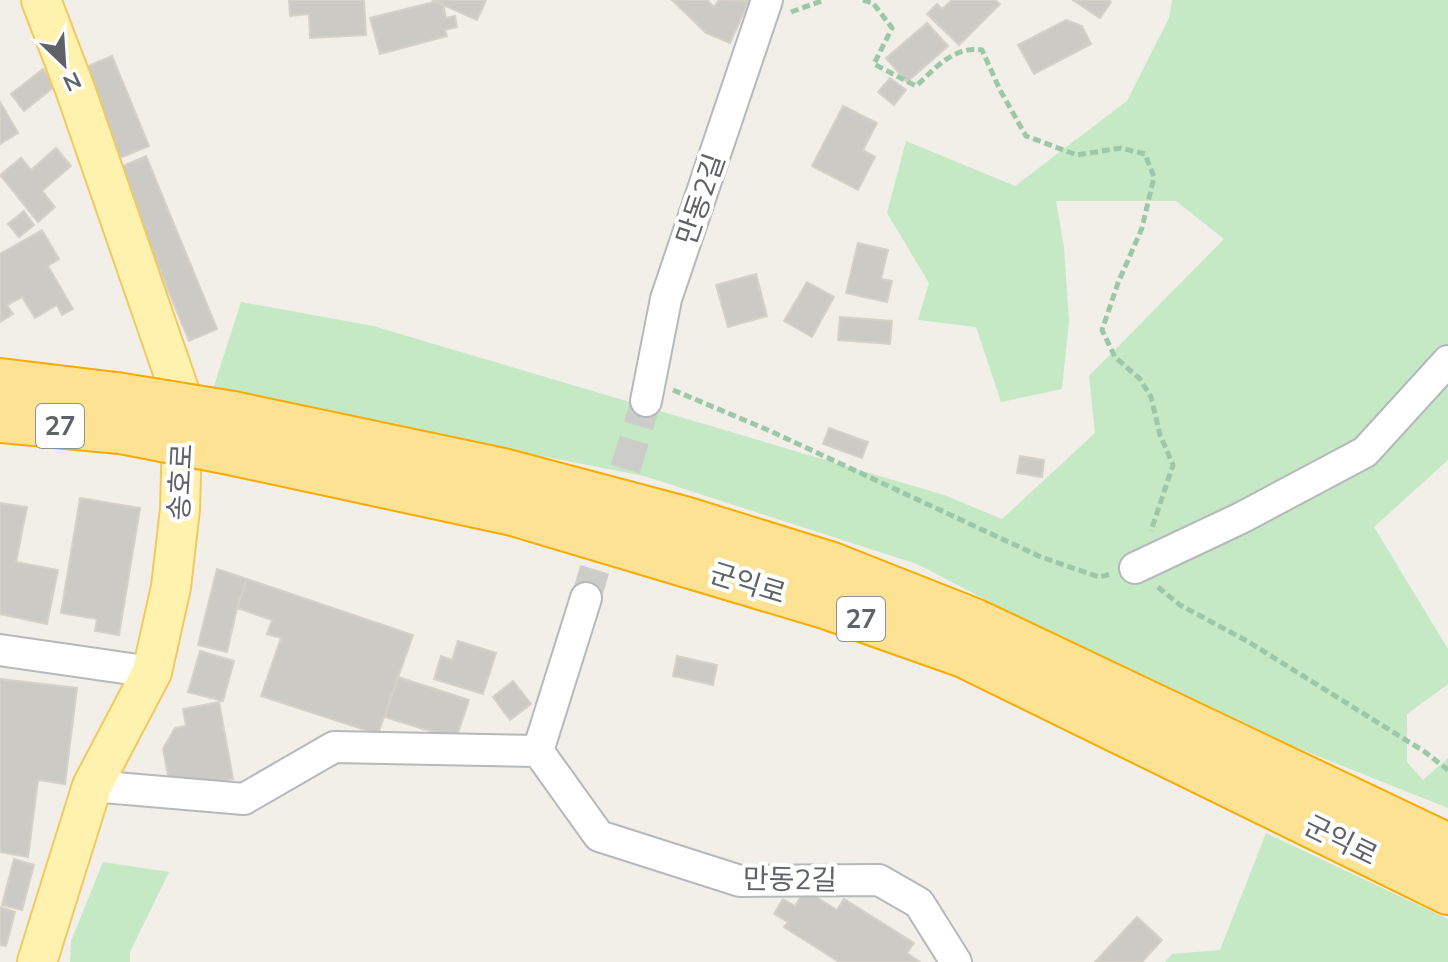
<svg xmlns="http://www.w3.org/2000/svg" width="1448" height="962" font-family="Mulish,'Noto Sans KR',sans-serif">
	<style>
		.green { fill: #c5e8c5 }
		.building { fill: #cccac5; stroke: #d6d1c6; stroke-width: 2 }
		.lines { fill: none; stroke-linecap: round; stroke-linejoin: round }
		.minor-tunnel { stroke: #ccccc8; stroke-width: 30; stroke-dasharray: 30 15; stroke-linecap: butt }
		.minor-casing { stroke: #b5b8bc; stroke-width: 34 }
		.major-casing { stroke: #f2c960; stroke-width: 42 }
		.highway-casing { stroke: #f9ab00; stroke-width: 48 }
		.path { stroke: #9cc7a9; stroke-width: 5; stroke-dasharray: 8 4; stroke-linecap: butt }
		.minor { stroke: #fff; stroke-width: 30 }
		.major { stroke: #fff2af; stroke-width: 38 }
		.highway { stroke: #fde293; stroke-width: 44 }
		.highway-bridge-casing { stroke: #f9ab00; stroke-width: 48; stroke-linecap: butt }
		.highway-bridge { stroke: #fde293; stroke-width: 44 }
		.labels { text-anchor: middle; stroke-width: 8; stroke-linejoin: round; paint-order: stroke }
		.shield { fill: #fff; stroke: #8f9295; stroke-width: 2 }
		.shield-label { font-size: 26px; font-weight: bold; fill: #5f6368 }
		.street-label { font-size: 28px; fill: #5f6368; stroke: #fff }
	</style>
	<rect width="100%" height="100%" fill="#f1efe8"/>
	<!-- green -->
	<path class="green" d="M1172 0H1448V460L1374 527 1448 649V684L1407 714V762L1423 780 1448 758V808L1192 706 917 564 644 476 212 392 241 302 373 326 944 495 1002 519 1095 433 1089 376 1224 239 1176 201H1056L1064 247 1069 321 1062 389 1001 402 976 327 918 320 929 283 887 213 906 141 1015 186 1127 101 1169 18Z
		M1266 833 1448 919V962H1165L1172 954 1220 950Z
		M103 862 169 872 130 952V962H70L71 941Z"/>
	<!-- building -->
	<path class="building" d="M289 0H364L366 35 310 38 309 14 290 16Z
		M432 0H486L477 20Z
		M442 0 446 18 455 16 457 27 445 30 447 36 380 54 370 18Z
		M672 0H707L714 7 719 0 749 1 730 43 706 33Z
		M952 0H995L1000 4 959 45 927 14 937 4 942 9Z
		M1073 0H1109L1111 2 1100 18Z
		M1066 20 1082 26 1091 44 1034 74 1018 45Z
		M927 23 948 46 907 82 886 58Z
		M112 56 149 146 120 158 83 68Z
		M43 69 55 86 24 111 11 94Z
		M890 78 906 90 894 105 878 92Z
		M0 102 18 133 0 144Z
		M843 106 877 123 863 150 875 157 858 190 812 166Z
		M56 148 71 166 42 191 55 207 38 222 0 175 21 158 31 170Z
		M146 156 217 329 189 341 118 168Z
		M24 211 34 225 19 237 8 224Z
		M42 230 59 259 48 266 73 309 62 315 57 305 35 318 22 297 7 305 13 314 0 322V254Z
		M858 243 888 250 881 279 892 281 887 302 846 293Z
		M756 274 767 316 728 327 716 285Z
		M807 282 834 297 812 337 784 321Z
		M840 317 892 321 890 344 838 340Z
		M829 428 868 442 862 458 823 444Z
		M1020 456 1044 460 1042 477 1017 473Z
		M80 498 140 508 119 635 95 631 97 619 61 613Z
		M0 503 27 507 16 562 58 570 47 624 0 614Z
		M217 569 247 579 237 608 227 652 198 645Z
		M247 579 413 635 378 734 261 696 281 638 267 634 272 620 237 608Z
		M458 641 496 653 483 694 434 679 441 656 452 660Z
		M200 651 234 661 223 701 188 692Z
		M677 656 717 665 713 685 673 676Z
		M398 677 469 700 456 739 385 717Z
		M0 679 77 688 65 784 38 780 28 857 0 852Z
		M513 681 531 704 510 720 493 697Z
		M219 702 233 779 171 791 163 749 175 728 186 726 183 709Z
		M14 859 34 865 22 910 2 905Z
		M805 890 837 910 844 899 914 943 907 953 920 962H839L784 927 788 922 774 914 783 899 795 906Z
		M0 907 15 912 6 946 0 945Z
		M1137 917 1162 940 1142 962H1095Z"/>
	<g class="lines">
		<!-- minor-tunnel -->
		<path class="minor-tunnel" d="M586 598 646 401"/>
		<!-- minor casing -->
		<g class="minor-casing">
			<path id="minor" d="M646 401 666 299 767 0
				M1135 568 1241 518 1365 452 1448 361
				M0 650 152 672
				M538 751 599 836 740 881 879 880 919 903 956 962
				M92 786 244 799 334 747 538 751 586 598"/>
		</g>
		<!-- major casing -->
		<g class="major-casing">
			<path id="major" d="M37 962 92 786 152 672 171 587 180 509 183 401 75 89 41 0"/>
		</g>
		<!-- highway casing -->
		<g class="highway-casing">
			<path id="highway" d="M0 381 116 395
				M233 414 503 471 684 519 832 565 974 621 1448 846
				M0 420 120 431
				M234 453 513 513 828 607 964 655 1448 892"/>
		</g>
		<!-- path -->
		<path class="path" d="M863 0 873 3 892 28 874 64 916 86C936 68 953 46 982 50L1000 90 1026 136 1077 155 1121 148 1145 154 1154 177 1142 228 1118 283 1102 330 1115 357 1140 379 1151 397 1160 435 1173 465 1151 531
			M791 12 824 0
			M673 390 768 430 1041 557 1099 577 1111 574
			M1158 587 1180 605 1247 641 1425 752 1448 770"/>
		<!-- minor -->
		<use href="#minor" class="minor"/>
		<!-- major -->
		<use href="#major" class="major"/>
		<!-- highway -->
		<use href="#highway" class="highway"/>
		<!-- highway-bridge casing -->
		<g class="highway-bridge-casing">
			<path id="highway-bridge" d="M116 395 233 414
				M120 431 234 453"/>
		</g>
		<!-- highway-bridge -->
		<use href="#highway-bridge" class="highway-bridge"/>
	</g>
	<g class="labels">
		<!-- shield labels -->
		<g class="shield">
			<rect x="36" y="404" width="48" height="44" rx="6"/>
			<rect x="837" y="597" width="48" height="44" rx="6"/>
		</g>
		<g class="shield-label">
			<text x="60" y="435">27</text>
			<text x="861" y="628">27</text>
		</g>
		<!-- street labels -->
		<g class="street-label">
			<text transform="translate(700 199) rotate(-71)" y="10">만동2길</text>
			<text transform="translate(180 482) rotate(-87)" y="10">송호로</text>
			<text transform="translate(748 583) rotate(17)" y="10">군익로</text>
			<text transform="translate(1341 840) rotate(26)" y="10">군익로</text>
			<text transform="translate(790 879) rotate(1)" y="10">만동2길</text>
		</g>
	</g>
	<!-- north arrow -->
	<g transform="translate(64 64) rotate(155)" stroke="#ffffff" stroke-width="6" paint-order="stroke">
	<path d="M0-6L14 30L0 20L-14 30Z" fill="#5f6368"/>
	<text y="-12" font-size="22" font-weight="bold" text-anchor="middle" fill="#5f6368">N</text>
	</g>
</svg>
